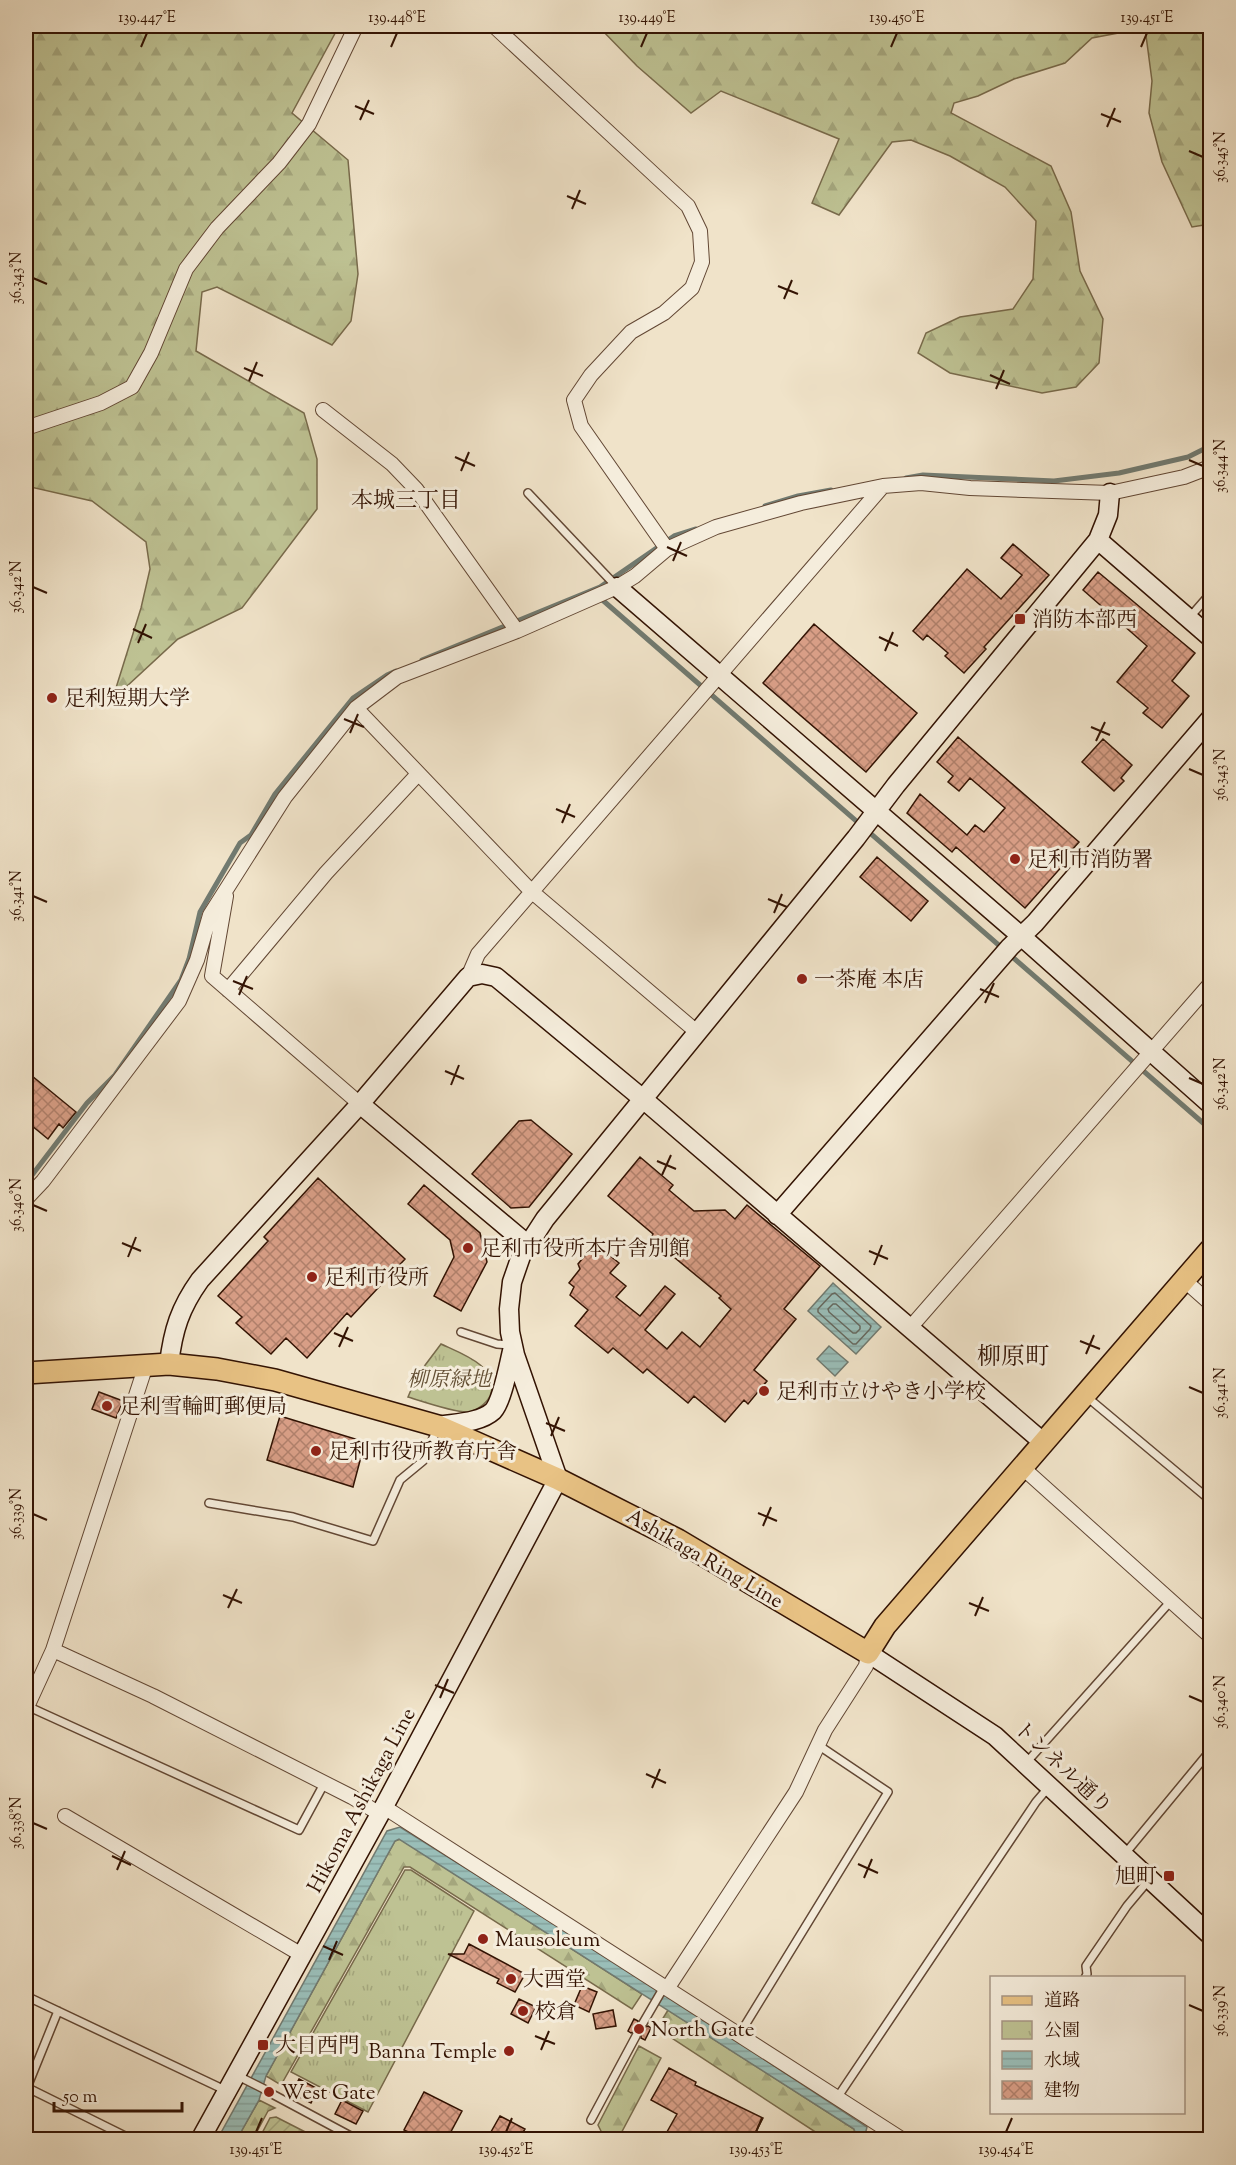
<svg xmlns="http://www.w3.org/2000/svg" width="1236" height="2165" font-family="'Sorts Mill Goudy','Noto Serif JP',serif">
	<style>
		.forest { fill: url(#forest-firs); stroke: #786a4b; stroke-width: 1.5 }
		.park { fill: url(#park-tufts); stroke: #786a4b; stroke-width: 1.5 }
		.garden { fill: url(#garden-furrows); stroke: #786a4b; stroke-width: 1.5 }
		.water { fill: url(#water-rules); stroke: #717a70; stroke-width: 1.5 }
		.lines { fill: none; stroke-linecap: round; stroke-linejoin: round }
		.shore { stroke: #66685e; stroke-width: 1.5 }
		.stream { stroke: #717a70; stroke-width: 5 }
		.building { fill: url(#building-cross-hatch); stroke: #331303; stroke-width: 1.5 }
		.lane-casing { stroke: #624734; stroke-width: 10 }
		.street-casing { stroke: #624734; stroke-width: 16 }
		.secondary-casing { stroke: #331303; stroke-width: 21 }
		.primary-casing { stroke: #331303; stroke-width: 24 }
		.lane { stroke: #f5eddc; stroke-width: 7 }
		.street { stroke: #f5eddc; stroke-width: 14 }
		.secondary { stroke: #f5eddc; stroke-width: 18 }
		.primary { stroke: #e8c284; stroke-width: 21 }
		.ticks { fill: none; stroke: #331303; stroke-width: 2 }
		.poi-dot { fill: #8f2418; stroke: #f5eddc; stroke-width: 2 }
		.labels { text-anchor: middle; stroke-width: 6; stroke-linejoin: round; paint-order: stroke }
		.poi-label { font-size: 21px; fill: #331303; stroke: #f5eddc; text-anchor: start }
		.park-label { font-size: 21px; font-style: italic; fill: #645035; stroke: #f5eddc }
		.street-label { font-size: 21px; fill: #331303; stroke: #f5eddc }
		.neighbourhood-label { font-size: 22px; fill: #331303; stroke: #f5eddc }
		.quarter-label { font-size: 24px; fill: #331303; stroke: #f5eddc }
		.neatline { fill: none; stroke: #331303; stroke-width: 2 }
		.ticks-label { font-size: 15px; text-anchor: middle; fill: #331303 }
	</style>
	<defs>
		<pattern id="forest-firs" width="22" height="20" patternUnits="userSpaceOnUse" patternTransform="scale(1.5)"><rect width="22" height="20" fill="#bec293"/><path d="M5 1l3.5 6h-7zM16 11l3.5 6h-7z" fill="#a4a67d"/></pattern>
		<pattern id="park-tufts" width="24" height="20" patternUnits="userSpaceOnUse" patternTransform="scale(1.5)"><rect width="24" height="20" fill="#bec293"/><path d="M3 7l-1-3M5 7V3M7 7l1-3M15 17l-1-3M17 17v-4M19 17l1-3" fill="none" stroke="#a4a67d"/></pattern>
		<pattern id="garden-furrows" width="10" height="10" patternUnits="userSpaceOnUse" patternTransform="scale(1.5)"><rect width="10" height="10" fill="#bec293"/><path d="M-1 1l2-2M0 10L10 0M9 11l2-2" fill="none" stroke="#a4a67d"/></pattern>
		<pattern id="water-rules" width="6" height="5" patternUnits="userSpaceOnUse" patternTransform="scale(1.5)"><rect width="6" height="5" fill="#9abeb8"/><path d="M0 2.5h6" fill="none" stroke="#85a29d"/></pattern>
		<pattern id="building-cross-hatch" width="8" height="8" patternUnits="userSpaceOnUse" patternTransform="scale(1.5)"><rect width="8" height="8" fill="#d89e86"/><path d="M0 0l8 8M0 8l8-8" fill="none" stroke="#b0806b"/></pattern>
	</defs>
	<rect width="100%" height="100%" fill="#f0e3c9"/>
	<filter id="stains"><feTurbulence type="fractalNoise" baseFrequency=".00333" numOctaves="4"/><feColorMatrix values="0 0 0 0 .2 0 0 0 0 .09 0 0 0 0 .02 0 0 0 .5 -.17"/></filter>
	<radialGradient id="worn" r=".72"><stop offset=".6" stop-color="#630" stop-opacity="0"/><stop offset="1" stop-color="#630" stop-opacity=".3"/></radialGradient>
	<!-- forest -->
	<path class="forest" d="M26 26H339L292 113 348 160 358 274 351 321 332 345 217 287 202 292 196 351 304 413 317 459V509L242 608 178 639 126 687 116 688 141 608 150 569 146 542 92 501 26 486Z
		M598 26H1210V224L1192 227 1162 162 1149 113 1152 81 1145 28 1092 38 1065 63 1014 79 978 96 954 103 951 113 1051 166 1071 212 1080 271 1103 319 1099 363 1076 387 1042 393 950 373 918 353 926 333 960 317 1013 309 1033 279 1036 221 1005 187 950 156 911 140 892 142 839 215 812 203 839 139 721 91 691 113 637 66Z
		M400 1839 642 1994 632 2009 410 1867H404L281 2085 266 2076 395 1841Z
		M668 2010 854 2129 856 2136 853 2139H818L817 2133 661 2031 657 2028Z
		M639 2046 661 2058 618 2139H605L598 2125Z
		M259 2100 275 2108 268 2111 253 2139H237Z"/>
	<!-- park -->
	<path class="park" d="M441 1344C460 1353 502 1367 490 1396 486 1404 476 1411 468 1412 456 1413 421 1401 408 1397L417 1376Z
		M405 1870H411L474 1911 368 2112 291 2072Z"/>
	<!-- garden -->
	<path class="garden" d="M276 2117 319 2139H259L270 2118Z"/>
	<!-- water -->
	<path class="water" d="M833 1283 881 1327 856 1354 808 1311Z
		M829 1346 848 1362 835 1376 817 1359Z
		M400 1827 636 1975 867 2127 864 2139H853L856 2135 854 2129 399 1839 395 1841 266 2076 259 2100 237 2139 217 2140 387 1831Z"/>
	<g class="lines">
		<!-- shore -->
		<path class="shore" d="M835 1293 871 1326 870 1329 856 1344H853L818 1312V1309L832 1294Z
			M833 1304H836L860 1326V1329L856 1333H853L829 1312 828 1309Z"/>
		<!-- stream -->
		<path class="stream" d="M906 478 923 475 1054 481 1119 473 1188 457 1210 446
			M765 506 798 496 831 490
			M599 597 1210 1129
			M422 660 600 587 674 536 696 529
			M26 1183 87 1103 115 1075 181 980 189 959 200 912 240 843 251 835 275 794 353 698 387 675 396 671"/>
	</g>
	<!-- building -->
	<path class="building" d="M1013 544 1049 575 984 647 986 649 964 673 945 656 948 653 927 635 923 640 913 631 967 569 1001 599 1022 575 1001 558Z
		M1098 572 1195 653 1172 681 1189 696 1162 728 1143 713 1148 708 1117 682 1147 646 1083 590Z
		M814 624 917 713 866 772 763 683Z
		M958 737 1079 842 1062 861 1065 863 1025 908 956 847 952 852 907 813 920 794 967 835 975 825 984 832 1005 808 970 778 959 791 948 782 953 776 937 762Z
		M1103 739 1132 765 1121 778 1124 781 1114 791 1082 762Z
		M877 857 928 901 911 921 860 877Z
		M26 1071 76 1112 63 1128 59 1124 48 1139 26 1121Z
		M531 1120 572 1154 529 1207 511 1208 472 1174 519 1121Z
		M640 1157 673 1185 669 1190 694 1211 725 1210 735 1219 747 1205 820 1266 784 1309 796 1319 754 1370 767 1381 748 1404 744 1400 725 1422 694 1396 688 1403 647 1369 643 1373 613 1348 608 1353 575 1326 588 1310 570 1295 574 1287 569 1283 580 1269 578 1264 592 1247 604 1251 619 1263 610 1273 626 1286 616 1297 640 1316 665 1286 675 1294 645 1330 667 1349 682 1332 700 1347 731 1309 719 1298 721 1296 651 1238 653 1234 608 1196Z
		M318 1178 405 1259 351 1317 347 1313 307 1358 286 1338 271 1354 236 1323 242 1317 218 1296 268 1241 264 1237Z
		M424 1185 480 1233 487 1262 461 1311 434 1296 454 1257 450 1240 408 1204Z
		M99 1392 123 1401 116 1418 92 1409Z
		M280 1416 365 1442 353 1487 267 1460Z
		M469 1944 525 1974 515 1992 497 1983 499 1979 448 1954H464Z
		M582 1986 597 1992 589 2012 574 2005Z
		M519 1999 536 2007 528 2023 511 2014Z
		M613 2010 616 2026 596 2029 593 2014Z
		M634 2019 638 2021V2025L641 2028 648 2026 651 2028 645 2040 641 2038V2034L638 2031 631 2033 628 2031Z
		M669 2068 696 2082 695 2085 763 2118 752 2139H663L677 2114 651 2100Z
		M299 2079 318 2089 311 2103 292 2093Z
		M424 2092 462 2111 447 2139H423L404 2130Z
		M342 2100 363 2111 356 2124 335 2114Z
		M500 2116 525 2129 519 2139H487Z"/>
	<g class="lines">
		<!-- lane casing -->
		<g class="lane-casing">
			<path id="lane" d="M528 493 617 587
				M1190 617 1210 594
				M461 1332 497 1344 511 1345
				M1087 1397 1210 1500
				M209 1503 293 1517 373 1541 400 1480 423 1461 437 1429
				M27 1706 299 1830 325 1782
				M1026 1763 1170 1602
				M1124 1855 1210 1751
				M1085 1978 1087 1974 1086 1966 1127 1906 1148 1881
				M26 1996 227 2091
				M643 2023 664 1987
				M739 2035 888 1792 818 1745
				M238 2076 264 2089
				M26 2087 133 2140
				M26 2090 58 2011
				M274 2095 358 2140
				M837 2098 1036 1802 1048 1788
				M591 2120 636 2036"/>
		</g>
		<!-- street casing -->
		<g class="street-casing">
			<path id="street" d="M494 26 688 206 700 231 702 262 692 288 664 313 631 332 591 375 574 400 581 426 667 549
				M323 410 392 464 416 489 517 631
				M26 428 101 403 132 387 151 353 186 269 217 228 279 163 309 124 356 26
				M356 708 531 891 698 1033
				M226 896 212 976 360 1104
				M468 977 478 954 883 486
				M228 990 326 873 418 774
				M26 1199 43 1181 179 1001 197 960 210 915 285 797 356 708 397 677 517 631 617 587 635 576 667 549 716 527 801 503 883 486 921 483 970 488 1110 493 1184 477 1210 467
				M1184 1280 1210 1303
				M909 1329 1210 984
				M1023 1468 1210 1636
				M53 1650 153 1696 352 1797 380 1814
				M26 1709 53 1650 146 1365
				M384 1807 903 2140
				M65 1816 302 1955
				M667 1989 796 1792 825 1730 866 1666 868 1653"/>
		</g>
		<!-- secondary casing -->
		<g class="secondary-casing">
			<path id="secondary" d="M1098 540 1210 637
				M617 587 1021 936 1210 1104
				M360 1104 527 1244
				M777 1215 1010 947 1035 923 1210 719
				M169 1364C173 1330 180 1308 200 1280L360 1104 468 977 482 974 496 977 643 1099 1044 1443
				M438 1426C454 1423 480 1423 493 1411 503 1400 509 1362 513 1347
				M868 1653 995 1736 1210 1935
				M200 2140 380 1814 558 1479 515 1355 510 1332 509 1309 512 1282 521 1256 545 1219 856 838 896 785 1098 540 1108 515 1110 493"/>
		</g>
		<!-- primary casing -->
		<g class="primary-casing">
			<path id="primary" d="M26 1373 169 1364 217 1369 275 1380 438 1426 558 1479 678 1540 868 1653 885 1626 1210 1250"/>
		</g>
		<!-- lane -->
		<use href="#lane" class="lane"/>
		<!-- street -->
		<use href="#street" class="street"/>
		<!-- secondary -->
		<use href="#secondary" class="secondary"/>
		<!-- primary -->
		<use href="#primary" class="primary"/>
	</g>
	<!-- ticks -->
	<path class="ticks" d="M141 47 147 33M391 47 397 33M641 47 647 33M891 47 897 33M1141 47 1147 33M355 106 374 114M1101 114 1121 122M360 120 369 100M1107 127 1115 108M1189 151 1203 157M567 196 586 204M572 209 580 190M33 278 47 284M778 286 798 294M784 299 792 280M244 368 263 376M990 375 1010 384M249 381 257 362M996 389 1004 370M455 457 475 466M1189 460 1203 466M461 471 469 452M667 547 687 556M673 561 681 542M33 587 47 593M133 629 152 638M879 637 898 646M138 643 146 624M885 651 893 632M344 719 364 727M1091 727 1110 735M350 733 358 714M1096 741 1105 722M1189 769 1203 775M556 809 575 817M562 823 570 804M33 896 47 902M768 899 787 907M774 913 782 894M233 981 253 989M980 989 999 997M239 995 247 976M985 1003 994 983M445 1071 464 1079M1189 1078 1203 1084M451 1085 459 1065M657 1161 676 1169M662 1175 671 1155M33 1205 47 1211M122 1243 141 1251M869 1251 888 1259M128 1257 136 1237M874 1265 882 1245M334 1333 353 1341M1080 1341 1100 1349M339 1347 348 1327M1086 1354 1094 1335M1189 1387 1203 1393M546 1423 565 1431M551 1436 559 1417M758 1513 777 1521M33 1514 47 1520M763 1526 771 1507M223 1595 242 1603M969 1603 989 1611M228 1608 237 1589M975 1616 983 1597M435 1685 454 1693M1189 1696 1203 1702M440 1698 448 1679M646 1774 666 1783M652 1788 660 1769M33 1823 47 1829M112 1856 131 1865M858 1864 878 1873M117 1870 125 1851M864 1878 872 1859M323 1946 343 1955M329 1960 337 1941M1189 2005 1203 2011M535 2036 555 2044M541 2050 549 2031M256 2132 262 2118M506 2132 512 2118M756 2132 762 2118M1006 2132 1012 2118"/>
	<!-- markers -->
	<g class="poi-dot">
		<rect x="1014" y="613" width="12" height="12" rx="3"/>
		<circle cx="52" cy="698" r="6"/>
		<circle cx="1015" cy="859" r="6"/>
		<circle cx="802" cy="979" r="6"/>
		<circle cx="468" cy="1248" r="6"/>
		<circle cx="312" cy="1277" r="6"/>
		<circle cx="764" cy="1391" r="6"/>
		<circle cx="107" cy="1406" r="6"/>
		<circle cx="316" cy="1451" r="6"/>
		<rect x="1163" y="1870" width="12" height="12" rx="3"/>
		<circle cx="483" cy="1939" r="6"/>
		<circle cx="511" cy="1979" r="6"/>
		<circle cx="523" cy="2011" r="6"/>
		<circle cx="639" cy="2029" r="6"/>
		<rect x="257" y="2039" width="12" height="12" rx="3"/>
		<circle cx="509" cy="2051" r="6"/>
		<circle cx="269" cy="2092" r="6"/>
	</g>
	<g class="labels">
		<!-- poi labels -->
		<g class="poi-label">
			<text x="1032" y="626">消防本部西</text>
			<text x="64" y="705">足利短期大学</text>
			<text x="1027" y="866">足利市消防署</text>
			<text x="814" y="986">一茶庵 本店</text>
			<text x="480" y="1255">足利市役所本庁舎別館</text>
			<text x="324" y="1284">足利市役所</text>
			<text x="776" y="1398">足利市立けやき小学校</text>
			<text x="119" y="1413">足利雪輪町郵便局</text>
			<text x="328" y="1458">足利市役所教育庁舎</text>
			<text x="1157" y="1883" text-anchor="end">旭町</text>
			<text x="495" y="1946">Mausoleum</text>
			<text x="523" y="1986">大酉堂</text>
			<text x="535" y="2018">校倉</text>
			<text x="651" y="2036">North Gate</text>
			<text x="275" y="2052">大日西門</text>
			<text x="497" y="2058" text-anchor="end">Banna Temple</text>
			<text x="281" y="2099">West Gate</text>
		</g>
		<!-- park labels -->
		<g class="park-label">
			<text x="449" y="1386">柳原緑地</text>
		</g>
		<!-- street labels -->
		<g class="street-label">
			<text transform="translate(705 1558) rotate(30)" y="7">Ashikaga Ring Line</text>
			<text transform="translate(1063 1767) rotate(43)" y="7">トンネル通り</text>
			<text transform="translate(361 1800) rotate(-62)" y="7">Hikoma Ashikaga Line</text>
		</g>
		<!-- neighbourhood labels -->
		<g class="neighbourhood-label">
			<text x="406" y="507">本城三丁目</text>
		</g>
		<!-- quarter labels -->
		<g class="quarter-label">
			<text x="1013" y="1364">柳原町</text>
		</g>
	</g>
	<!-- margin -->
	<rect width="1236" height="2165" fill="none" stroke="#f0e3c9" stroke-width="66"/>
	<!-- legend -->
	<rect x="990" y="1976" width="195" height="138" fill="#f5eddc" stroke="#a79685" stroke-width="1.5"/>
	<rect x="1002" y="1996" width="30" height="9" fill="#e8c284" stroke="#a79685" stroke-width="1.5"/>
	<text x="1044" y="2006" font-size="18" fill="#331303">道路</text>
	<rect x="1002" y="2021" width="30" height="18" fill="url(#park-tufts)" stroke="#a79685" stroke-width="1.5"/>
	<text x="1044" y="2036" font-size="18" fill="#331303">公園</text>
	<rect x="1002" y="2051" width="30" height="18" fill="url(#water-rules)" stroke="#a79685" stroke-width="1.5"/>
	<text x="1044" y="2066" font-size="18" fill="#331303">水域</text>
	<rect x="1002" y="2081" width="30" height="18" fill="url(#building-cross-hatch)" stroke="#a79685" stroke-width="1.5"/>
	<text x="1044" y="2096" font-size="18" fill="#331303">建物</text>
	<!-- scale -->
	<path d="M54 2102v9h128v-9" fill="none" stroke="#331303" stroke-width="3"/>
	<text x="63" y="2102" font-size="18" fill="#331303" stroke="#f5eddc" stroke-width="4.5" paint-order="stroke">50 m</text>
	<rect x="33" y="33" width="1170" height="2099" class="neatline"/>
	<g class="ticks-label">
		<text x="147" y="22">139.447°E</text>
		<text x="397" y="22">139.448°E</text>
		<text x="647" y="22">139.449°E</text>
		<text x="897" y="22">139.450°E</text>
		<text x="1147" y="22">139.451°E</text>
		<text transform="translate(1220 157) rotate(-90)" y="5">36.345°N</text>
		<text transform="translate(16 278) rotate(-90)" y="5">36.343°N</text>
		<text transform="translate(1220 466) rotate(-90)" y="5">36.344°N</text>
		<text transform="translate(16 587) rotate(-90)" y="5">36.342°N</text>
		<text transform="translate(1220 775) rotate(-90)" y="5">36.343°N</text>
		<text transform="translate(16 896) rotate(-90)" y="5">36.341°N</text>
		<text transform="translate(1220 1084) rotate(-90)" y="5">36.342°N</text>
		<text transform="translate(16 1205) rotate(-90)" y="5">36.340°N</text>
		<text transform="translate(1220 1393) rotate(-90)" y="5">36.341°N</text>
		<text transform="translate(16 1514) rotate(-90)" y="5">36.339°N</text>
		<text transform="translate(1220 1702) rotate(-90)" y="5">36.340°N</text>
		<text transform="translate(16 1823) rotate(-90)" y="5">36.338°N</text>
		<text transform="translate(1220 2011) rotate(-90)" y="5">36.339°N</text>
		<text x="256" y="2154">139.451°E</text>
		<text x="506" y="2154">139.452°E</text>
		<text x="756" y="2154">139.453°E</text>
		<text x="1006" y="2154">139.454°E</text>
	</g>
	<rect width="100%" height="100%" filter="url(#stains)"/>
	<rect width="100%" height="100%" fill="url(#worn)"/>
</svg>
